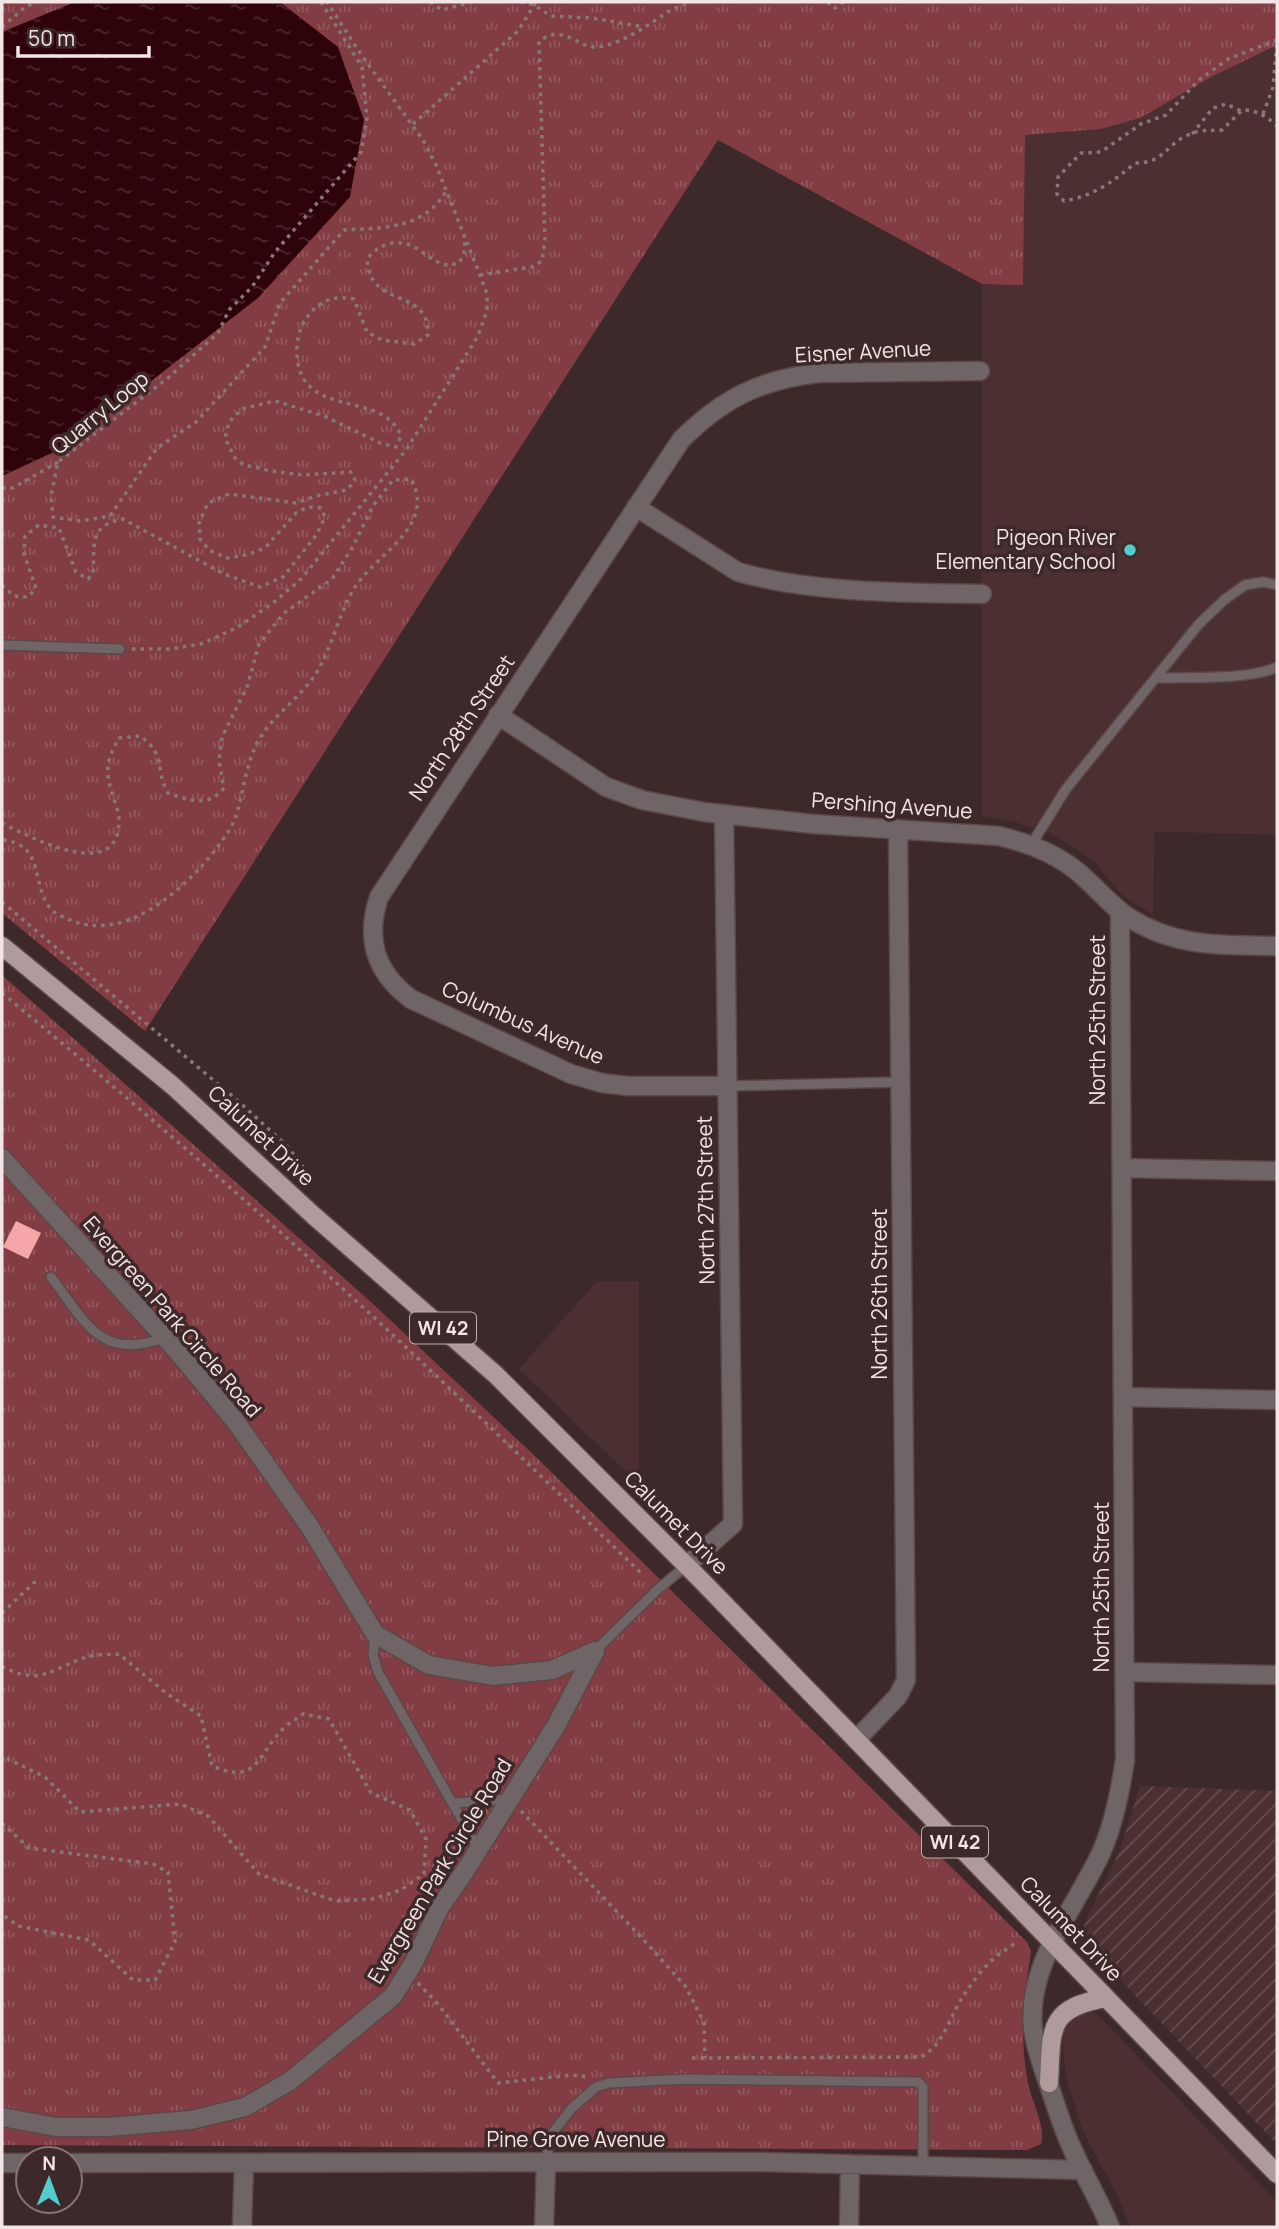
<svg xmlns="http://www.w3.org/2000/svg" width="1279" height="2229" font-family="Manrope,sans-serif">
	<style>
		.built { fill: #4c3031 }
		.industrial { fill: url(#industrial-furrows) }
		.park { fill: url(#park-tufts) }
		.water { fill: url(#water-ripples) }
		.building { fill: #f6a5a9 }
		.lines { fill: none; stroke-linecap: round; stroke-linejoin: round }
		.service-casing { stroke: #5b4748; stroke-width: 12 }
		.minor-casing { stroke: #5b4748; stroke-width: 21 }
		.primary-casing { stroke: #5b4748; stroke-width: 21 }
		.path { stroke: #897778; stroke-width: 3.5; stroke-dasharray: 3.5 5; stroke-linecap: butt }
		.service { stroke: #706566; stroke-width: 9 }
		.minor { stroke: #706566; stroke-width: 18 }
		.primary { stroke: #b19a9b; stroke-width: 18 }
		.poi-dot { fill: #52cdce; stroke: #3e292a; stroke-width: 2.5 }
		.labels { text-anchor: middle; stroke-width: 7; stroke-linejoin: round; paint-order: stroke }
		.shield { fill: #3e292a; stroke: #bdadad; stroke-width: 2 }
		.shield-label { font-size: 19px; font-weight: bold; fill: #f3e5e5 }
		.street-label { font-size: 21px; fill: #f3e5e5; stroke: #3e292a }
		.poi-label { font-size: 21px; fill: #f3e5e5; stroke: #3e292a; text-anchor: end }
	</style>
	<defs>
		<pattern id="industrial-furrows" width="10" height="10" patternUnits="userSpaceOnUse" patternTransform="scale(1.75)"><rect width="10" height="10" fill="#4c3031"/><path d="M-1 1l2-2M0 10L10 0M9 11l2-2" fill="none" stroke="#664e4f"/></pattern>
		<pattern id="park-tufts" width="24" height="20" patternUnits="userSpaceOnUse" patternTransform="scale(1.75)"><rect width="24" height="20" fill="#813d43"/><path d="M3 7l-1-3M5 7V3M7 7l1-3M15 17l-1-3M17 17v-4M19 17l1-3" fill="none" stroke="#93595e"/></pattern>
		<pattern id="water-ripples" width="26" height="14" patternUnits="userSpaceOnUse" patternTransform="scale(1.75)"><rect width="26" height="14" fill="#2f030a"/><path d="M2 4q2-2 4 0t4 0M15 11q2-2 4 0t4 0" fill="none" stroke="#4e282e"/></pattern>
	</defs>
	<rect width="100%" height="100%" fill="#3e292a"/>
	<!-- built -->
	<path class="built" d="M1277 45V834L1154 832 1153 915 1122 895 1095 863 1071 845 1049 833 1013 821 982 816V284H1023L1024 135 1101 129 1140 118 1213 76Z
		M597 1281H639V1484L519 1369Z
		M1088 2009 1098 2015 1277 2202V2227H1130L1120 2201 1083 2131 1066 2078 1062 2033 1069 2012Z"/>
	<!-- industrial -->
	<path class="industrial" d="M1140 1786 1277 1791V2141H1274L1087 1945 1084 1938 1083 1930 1086 1920 1120 1850Z"/>
	<!-- park -->
	<path class="park" d="M2 2H1277V45L1213 76 1140 118 1101 129 1025 135 1023 285 982 284 718 140 145 1031 2 913Z
		M2 975 371 1302 536 1457 1027 1942 1031 1951 1030 1959C1023 2003 1019 2047 1030 2091 1034 2106 1046 2129 1041 2144L1027 2150 2 2145Z"/>
	<!-- water -->
	<path class="water" d="M75 2H280L338 47 364 120 350 197 258 298 69 445 2 476V32Z"/>
	<!-- building -->
	<path class="building" d="M16 1221 41 1233 28 1259 3 1247Z"/>
	<g class="lines">
		<!-- service casing -->
		<g class="service-casing">
			<path id="service" d="M2 645 120 649
				M1156 678C1187 677 1251 680 1277 667
				M1031 845 1066 789 1198 625 1224 600 1245 585 1263 582 1277 585
				M727 1086 900 1082
				M51 1277C86 1322 99 1361 164 1338
				M375 1634 373 1655 378 1672 479 1850
				M595 1651 657 1590 686 1566
				M454 1803 508 1799
				M546 2163 550 2136 572 2108 596 2087 609 2083 686 2079 918 2082 923 2087V2165"/>
		</g>
		<!-- minor casing -->
		<g class="minor-casing">
			<path id="minor" d="M636 507 738 572C812 593 905 593 982 594
				M498 715 606 787 642 800 704 812 813 824 999 836C1032 844 1063 856 1088 881 1101 893 1113 907 1128 917 1176 948 1223 945 1277 946
				M727 1086H628L602 1083 571 1074 411 999C375 972 365 939 379 897L681 440C723 398 760 380 818 373L980 371
				M2 1158 178 1352 236 1422 310 1527 375 1634 429 1665 493 1676 552 1670 595 1651
				M1122 1168 1277 1171
				M1123 1397 1277 1400
				M686 1566 733 1524 724 814
				M1125 1672 1277 1675
				M856 1740 898 1696 906 1680 898 829
				M2 2117 56 2127H108L191 2120 245 2107 290 2081 393 1996 414 1962 440 1907 465 1871 557 1724 595 1651
				M2 2163H28
				M70 2163 761 2162 1083 2170
				M242 2227 244 2163
				M544 2227 546 2163
				M849 2227 850 2164
				M1110 2227C1099 2199 1083 2174 1071 2146 1062 2126 1056 2106 1049 2085 1042 2066 1036 2049 1033 2029 1026 1964 1075 1909 1101 1853 1114 1823 1120 1792 1125 1760L1120 911"/>
		</g>
		<!-- primary casing -->
		<g class="primary-casing">
			<path id="primary" d="M2 946 173 1086 313 1215 496 1375 701 1580 1277 2174
				M1049 2083C1052 2030 1046 2008 1106 1998"/>
		</g>
		<!-- path -->
		<path class="path" d="M321 2 362 67 367 119 361 152 275 252 252 287 229 310 218 333 168 378 58 462 51 496 53 517 80 521 110 516 157 448 196 422 265 347 280 303 344 230C382 228 425 229 446 191
			M430 2 442 10 472 2
			M521 2 534 5 551 16 592 18 644 27
			M828 2 831 7 835 8 844 2
			M2 27 25 7 37 2
			M1277 40 1228 59 1199 80 1166 115 1141 124 1101 152 1081 153 1058 177 1057 194 1064 201C1093 196 1113 182 1135 163 1165 163 1165 145 1188 135 1200 129 1210 131 1222 130L1242 110C1257 110 1266 116 1277 126
			M1263 114 1273 87 1277 42
			M413 124 518 31 536 2
			M1192 134 1213 108 1226 104 1241 111
			M480 275 532 267 542 261 545 240 539 42C563 21 580 51 599 47 625 42 645 27 666 13 673 8 683 6 691 2
			M2 488H13L58 462
			M2 585 14 596 28 597 36 588 24 554 25 536 39 525 59 528 76 572 88 579 93 574C95 544 88 526 123 519L224 574 260 587 283 577 317 534 325 517 321 508 308 507 296 513 265 548 247 555 227 558 209 550 200 539 199 523 208 503 229 494 296 503 316 496 347 490 355 480 351 472 303 475 272 471 244 465 235 458 225 438 229 422 242 409 275 401 324 416 380 443 396 447 401 436C382 387 294 423 297 347 298 331 303 320 314 309 327 298 337 296 354 299L367 332 382 340 414 344 428 335C430 286 369 310 367 259 378 245 395 238 412 246 424 251 434 264 448 265 451 265 455 264 459 263L464 254 465 238
			M132 649H170L201 644 238 627 273 603 301 579 406 450 478 336 487 311V294L480 275 436 165 423 140 362 56 327 2
			M2 823C30 837 120 885 119 820 119 813 116 806 114 799 105 772 105 763 119 738L140 736C167 755 154 768 168 793 188 800 209 808 224 788L219 761 222 737 247 687 259 644 283 614 332 579 352 548 373 506 393 480 411 479C437 526 376 554 355 587 339 613 333 644 318 670 304 695 275 713 260 738 245 763 244 793 235 819 230 832 211 856 201 867 180 890 145 919 114 924 97 927 83 926 68 919 64 917 57 915 54 912 29 890 48 844 2 840
			M2 902 237 1100 286 1145 304 1168
			M2 993C126 1096 248 1201 366 1310 460 1397 551 1486 643 1575
			M2 1613 38 1579
			M2 1666C42 1689 55 1665 91 1656 100 1654 110 1655 119 1654L166 1693 201 1716 212 1766C260 1786 256 1754 285 1727 290 1722 297 1719 303 1714L329 1719 371 1793 410 1810 426 1839 424 1874 401 1890 372 1899 335 1901 259 1874 208 1816 180 1804 80 1812 45 1777 2 1756
			M521 1811 642 1938 686 1987 704 2023 705 2058
			M2 1823 29 1848 153 1864 168 1872 175 1942 155 1980H133L89 1940 18 1926 2 1914
			M418 1983 438 2004 498 2083 572 2075 589 2077
			M692 2058 920 2057C945 2046 950 2013 966 1992 975 1979 986 1964 998 1955 1004 1950 1011 1947 1016 1942"/>
		<!-- service -->
		<use href="#service" class="service"/>
		<!-- minor -->
		<use href="#minor" class="minor"/>
		<!-- primary -->
		<use href="#primary" class="primary"/>
	</g>
	<!-- markers -->
	<circle class="poi-dot" cx="1130" cy="550" r="7"/>
	<g class="labels">
		<!-- shield labels -->
		<g class="shield">
			<rect x="410" y="1312.5" width="66" height="31" rx="5"/>
			<rect x="922" y="1826.5" width="66" height="31" rx="5"/>
		</g>
		<g class="shield-label">
			<text x="443" y="1335">WI 42</text>
			<text x="955" y="1849">WI 42</text>
		</g>
		<!-- street labels -->
		<g class="street-label">
			<text transform="translate(863 352) rotate(-3)" y="7">Eisner Avenue</text>
			<text transform="translate(100 413) rotate(-39)" y="7">Quarry Loop</text>
			<text transform="translate(462 728) rotate(-56)" y="7">North 28th Street</text>
			<text transform="translate(892 806) rotate(4)" y="7">Pershing Avenue</text>
			<text transform="translate(1098 1020) rotate(-90)" y="7">North 25th Street</text>
			<text transform="translate(523 1023) rotate(24)" y="7">Columbus Avenue</text>
			<text transform="translate(261 1136) rotate(43)" y="7">Calumet Drive</text>
			<text transform="translate(706 1200) rotate(-91)" y="7">North 27th Street</text>
			<text transform="translate(880 1294) rotate(-90)" y="7">North 26th Street</text>
			<text transform="translate(172 1317) rotate(49)" y="7">Evergreen Park Circle Road</text>
			<text transform="translate(676 1523) rotate(45)" y="7">Calumet Drive</text>
			<text transform="translate(1102 1587) rotate(-90)" y="7">North 25th Street</text>
			<text transform="translate(440 1871) rotate(-59)" y="7">Evergreen Park Circle Road</text>
			<text transform="translate(1071 1929) rotate(46)" y="7">Calumet Drive</text>
			<text x="576" y="2147">Pine Grove Avenue</text>
		</g>
		<!-- poi labels -->
		<g class="poi-label">
			<text x="1116" y="545">Pigeon River<tspan x="1116" dy="24">Elementary School</tspan></text>
		</g>
	</g>
	<!-- border -->
	<rect width="1279" height="2229" fill="none" stroke="#f3e5e5" stroke-width="7"/>
	<!-- north arrow -->
	<g transform="translate(49 2180) rotate(1)"><circle r="33" fill="#3e292a" stroke="#867475" stroke-width="2"/>
	<path d="M0-5L12 26L0 18L-12 26Z" fill="#52cdce"/>
	<text y="-10" font-size="19" font-weight="bold" text-anchor="middle" fill="#f3e5e5">N</text>
	</g>
	<!-- scale -->
	<path d="M18 46v10h131v-10" fill="none" stroke="#f3e5e5" stroke-width="3.5"/>
	<text x="28" y="46" font-size="21" fill="#f3e5e5" stroke="#3e292a" stroke-width="5" paint-order="stroke">50 m</text>
</svg>
